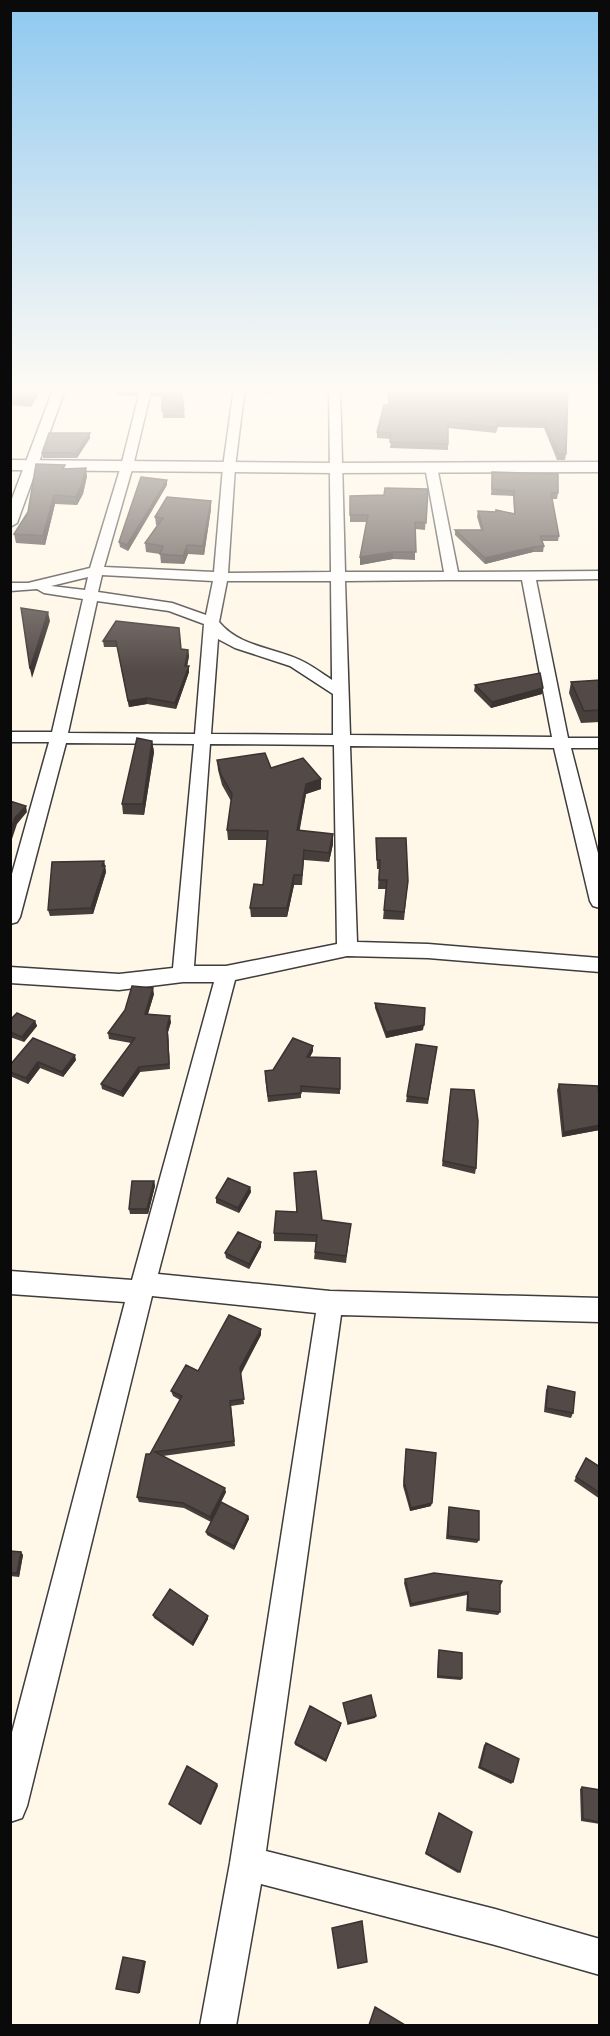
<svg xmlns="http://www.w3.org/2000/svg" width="610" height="2036" font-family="'Noto Serif',serif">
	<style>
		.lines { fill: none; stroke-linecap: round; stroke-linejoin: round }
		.minor-casing { stroke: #3d3d3d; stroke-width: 3 }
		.tertiary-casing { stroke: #3d3d3d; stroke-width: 3 }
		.minor { fill: #fff; fill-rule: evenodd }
		.tertiary { fill: #fff; fill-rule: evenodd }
		.wall { fill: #473f3c }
		.shaded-wall { fill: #3a3331 }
		.building { fill: #534946; stroke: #3a3331; stroke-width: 1.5 }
	</style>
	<rect width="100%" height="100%" fill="#fff7e7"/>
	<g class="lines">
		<!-- minor casing -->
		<g class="minor-casing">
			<path id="minor" d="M54 387H66L17 523 10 527V504Z
				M141 387H152L133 466 104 567 214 572 223 467 234 387H245L235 467 228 573 331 572 329 387H340L345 572H444L425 467 431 463 437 467 458 572 600 571V579L536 580 568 738H600V748H571L600 861V908L593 906 590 901 554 748 350 746 357 942 428 944 600 958V972L428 958 347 956 235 980 158 1274 330 1291 600 1298V1322L341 1315 266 1851 495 1909 600 1939V1975L495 1945 261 1884 236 2026H200L230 1863 316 1313 152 1296 27 1806 22 1818 10 1822V1740L125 1302 10 1294V1271L132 1280 214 982H183L119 990 10 983V967L119 974 173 968 194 744 66 743 20 917 17 922 10 924V881L49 742H10V732H52L83 599 44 593 37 589 10 591V583H28L90 568 121 466ZM102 575 213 581 206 615 172 603 98 592ZM88 577 85 590 51 586ZM447 580H522L552 737 350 735 345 581ZM227 581H331L332 680C322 673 311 665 300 660 272 647 240 647 219 622ZM97 601 169 611 204 624 195 734 68 733ZM218 639 235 648 290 666 333 694V735L211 734ZM210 744 334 745 337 944 226 966H194Z"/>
		</g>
		<!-- tertiary casing -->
		<g class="tertiary-casing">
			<path id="tertiary" d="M10 460 335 463 600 462V472L335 473 10 470Z"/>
		</g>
		<!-- minor -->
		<use href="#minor" class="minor"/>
		<!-- tertiary -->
		<use href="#tertiary" class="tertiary"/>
	</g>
	<!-- wall -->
	<path class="wall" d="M10 387H42L31 407 10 405Z
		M116 387H139L136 396 117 395Z
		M181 387 185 418H163L162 397 152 396 151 389Z
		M216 387H232L231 390 216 389Z
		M246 387H276V394L247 392Z
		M386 387H568L566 454 565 460H557L544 428 498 427 496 433 448 428V450L390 448 391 439 377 438V432L389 405Z
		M90 433V438L77 458H43L42 453Z
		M66 469 87 476 83 494 77 505 55 504 45 545 16 543 14 534Z
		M492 477 558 493 557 499H552L559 536 558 541H542L544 546 543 552H533L485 564 455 535V530H481L477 517 478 511 514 513 513 496 491 495Z
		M167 485 128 551 120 547 119 542Z
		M428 489 425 530 415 529V560L393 559 360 565 367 522H350V496L384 495Z
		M211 501V509L204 555 188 554 184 564 161 563 160 554 146 552 145 543 157 525H156L155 517Z
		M116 621 181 649 188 650 189 656 187 666H189V672L176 709 147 704 129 707 117 647H104L103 641Z
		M600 680V722L581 723 569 693 571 682Z
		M475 685 542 694 491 708 474 691Z
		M152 741 154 752 144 815 123 814 122 804Z
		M217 760 271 768 321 779V789L306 794 299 831 333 844 329 862 304 860 302 885H294L287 917H251L250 908 263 885 267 840H228L227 830 231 801 222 785 218 770Z
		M376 838 408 881 404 920 383 919 386 889H378L379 869H377Z
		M104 861 106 872 93 914 50 916 48 910Z
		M154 994 148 1014 171 1022 168 1032 170 1069 140 1072 123 1097 102 1089 101 1084 131 1043 109 1039 108 1033Z
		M375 1003 423 1030 386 1038 375 1008Z
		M10 1020 35 1021 37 1026 24 1042 10 1037Z
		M33 1038 76 1060 63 1077 40 1068 28 1084 10 1076V1065Z
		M437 1047 428 1104 406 1102 407 1096Z
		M313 1051 310 1057 340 1058V1094L301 1092V1098L268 1102 265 1077 273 1070Z
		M559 1084 599 1130 562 1137 557 1090Z
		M450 1095 476 1168 475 1174 442 1166Z
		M294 1173 322 1220 350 1231 346 1263 314 1259 316 1242 274 1241V1233L297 1212Z
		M154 1181 155 1186 148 1214H130L129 1209Z
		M250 1187 251 1192 239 1213 216 1203V1198Z
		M261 1247 249 1269 226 1258 225 1253Z
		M261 1335 241 1374 244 1404 231 1406 235 1446 163 1456 226 1492 211 1522 184 1508 139 1502 137 1497 150 1454 180 1400 173 1396 171 1391 198 1371Z
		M548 1386 573 1413 571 1418 544 1412 546 1390Z
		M406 1449 431 1506 410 1511 403 1486Z
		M586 1458 600 1467V1499L574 1481Z
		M449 1507 479 1540 477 1543 446 1539 448 1511Z
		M248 1516 249 1519 234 1550 207 1535 206 1532Z
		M10 1551 21 1552 23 1555 19 1577 10 1576Z
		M405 1579 500 1585V1612L498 1615 466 1611 467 1595 410 1607 404 1583Z
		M153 1615 208 1616V1619L193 1646 154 1618Z
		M600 1637V1671L598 1638Z
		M439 1650 462 1678 461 1680 437 1678 438 1653Z
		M341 1725 326 1762 295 1745V1743Z
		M486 1743 513 1782 511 1784 478 1768 484 1745Z
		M582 1787 600 1790V1824L581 1821 580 1789Z
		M439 1813 460 1872 458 1873 425 1854Z"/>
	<!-- shaded-wall -->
	<path class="shaded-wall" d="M36 387H42L31 407 30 398Z
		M136 387H139L136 396Z
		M90 433V438L77 458 76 453Z
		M86 468 87 476 83 494 77 505 76 497Z
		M167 480V485L128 551 127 545Z
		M54 495 55 504 45 545 43 536Z
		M211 501V509L204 555 203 546Z
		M187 545 188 554 184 564 183 556Z
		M534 547 533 552 485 564V558Z
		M393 552V559L360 565V557Z
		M48 612 50 621 32 678 30 669Z
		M188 650 189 656 186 672 185 666Z
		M189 666V672L176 709 175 703Z
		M543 688 542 694 491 708 492 702Z
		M147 698V704L129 707 128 701Z
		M152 741 154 752 144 815 143 804Z
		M321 779V789L306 794 298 840 297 830 306 784Z
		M26 806 27 812 17 824 12 839 10 831 15 818Z
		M333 834V844L329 862V853Z
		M104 861 106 872 93 914 91 908Z
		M294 875V885L287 917V908Z
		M153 988 154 994 146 1020 145 1014Z
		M170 1016 171 1022 168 1032 170 1069 167 1027Z
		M35 1021 37 1026 24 1042 22 1037Z
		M424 1025 423 1030 386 1038V1032Z
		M313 1046V1051L307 1063V1057Z
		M75 1055 76 1060 63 1077 62 1072Z
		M38 1062 40 1068 28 1084 26 1078Z
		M139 1067 140 1072 123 1097 121 1092Z
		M600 1125V1130L562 1137 564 1132Z
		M154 1181 155 1186 148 1214 147 1209Z
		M250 1187 251 1192 239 1213 238 1208Z
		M261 1242V1247L249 1269V1264Z
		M261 1329V1335L240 1374V1368Z
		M225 1488 226 1492 211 1522 210 1517Z
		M432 1503 431 1506 410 1511 411 1508Z
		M248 1516 249 1519 234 1550V1546Z
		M21 1552 23 1555 19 1577 17 1573Z
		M208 1616V1619L193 1646 192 1643Z
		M376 1716 375 1718 347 1725 348 1723Z
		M217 1784 218 1786 201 1825 200 1824Z
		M144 1961H146L140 1993H138Z"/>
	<!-- building -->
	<path class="building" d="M10 387H36L30 398 10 397Z
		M116 387H136V389L116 388Z
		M152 387H181L184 410 162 411V389H151Z
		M387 387H568L566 454H558L545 422 499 421 497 427 448 422V444L390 442 391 433 377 432 384 405H390Z
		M49 433H90L76 453H42Z
		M36 464 65 465 63 469 86 468 81 486 76 497 54 495 43 536 14 534 28 512Z
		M492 472 558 474V493H551L559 536H540L544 546 534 547 485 558 455 530H483L478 511 496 512V510L515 514 514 491 492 489Z
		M141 477 167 480 127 545 119 542Z
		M385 488 428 489 426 523 415 522 416 552H393L360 557 368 515H350V496L384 495Z
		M167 497 211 501 203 546 187 545 183 556 160 554 163 546 145 543 163 518 155 517Z
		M21 608 48 612 30 669 23 621Z
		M116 621 179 628 181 649 188 650 185 666H189L175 703 147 698 128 701 116 641H103Z
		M540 673 543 688 492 702 475 685Z
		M600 680V710L584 711 571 682Z
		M137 738 152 741 143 804H122Z
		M265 753 271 768 303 758 321 779 306 784 297 830 333 834 329 853 304 850 302 875H294L287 908H250L254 884 263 885 268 831 227 830 232 794 221 775 217 760Z
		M10 801 26 806 15 818 10 831Z
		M376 838H406L408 881 404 912 384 910 387 880H379L380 860H377Z
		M104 861 102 866H105L91 908 48 910 52 862Z
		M132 986 153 988 145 1014 170 1016 167 1027 169 1064 139 1067 121 1092 101 1084 135 1038 108 1033 125 1010Z
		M375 1003 425 1008 424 1025 386 1032Z
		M17 1013 35 1021 22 1037 10 1032V1020Z
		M33 1038 75 1055 62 1072 38 1062 26 1078 10 1072V1065Z
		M293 1038 313 1046 307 1057 340 1058V1089L301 1086V1093L268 1096 265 1071 273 1070Z
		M416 1044 437 1047 428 1099 407 1096Z
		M559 1084 598 1086 600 1104V1125L564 1132Z
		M451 1089 474 1090 478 1121 476 1168 443 1161Z
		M316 1171 322 1220 351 1224 346 1256 315 1252 317 1235 274 1233 276 1211 297 1212 294 1173Z
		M228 1178 250 1187 238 1208 216 1198Z
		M132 1181H154L147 1209H129Z
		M238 1232 261 1242 249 1264 225 1253Z
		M229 1315 261 1329 240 1368 244 1399 230 1401 234 1441 155 1452 225 1488 210 1517 183 1503 137 1497 146 1454H150L182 1396 171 1391 186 1365 198 1371Z
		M548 1386 575 1392 573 1413 546 1408Z
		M406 1449 436 1453 432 1503 411 1508 404 1482Z
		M586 1458 600 1467V1493L576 1477Z
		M221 1502 248 1516 234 1546 206 1532Z
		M449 1507 479 1511V1540L448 1536Z
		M10 1551 21 1552 17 1573H10Z
		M434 1573 502 1581 500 1585V1612L468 1608V1592L411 1604 405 1579Z
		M170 1589 208 1616 192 1643 153 1615Z
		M439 1650 462 1653V1678L438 1676Z
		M371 1695 376 1716 348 1723 343 1703Z
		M310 1706 341 1723 326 1760 295 1743Z
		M486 1743 519 1759 513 1782 480 1767Z
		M187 1766 217 1784 200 1824 169 1804Z
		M582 1787 600 1790V1822L583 1819Z
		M439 1813 472 1832 460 1872 426 1853Z
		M362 1921 367 1962 338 1968 332 1928Z
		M123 1957 144 1961 138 1993 116 1989Z
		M375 2007 405 2025H369Z"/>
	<!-- sky -->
	<linearGradient id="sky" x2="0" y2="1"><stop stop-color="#8ec8f0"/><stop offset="0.58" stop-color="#fffbf4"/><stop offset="1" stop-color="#fffbf4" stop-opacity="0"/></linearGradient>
	<rect width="610" height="672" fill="url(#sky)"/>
	<!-- border -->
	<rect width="610" height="2036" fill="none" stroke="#0a0a0a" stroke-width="24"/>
</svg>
